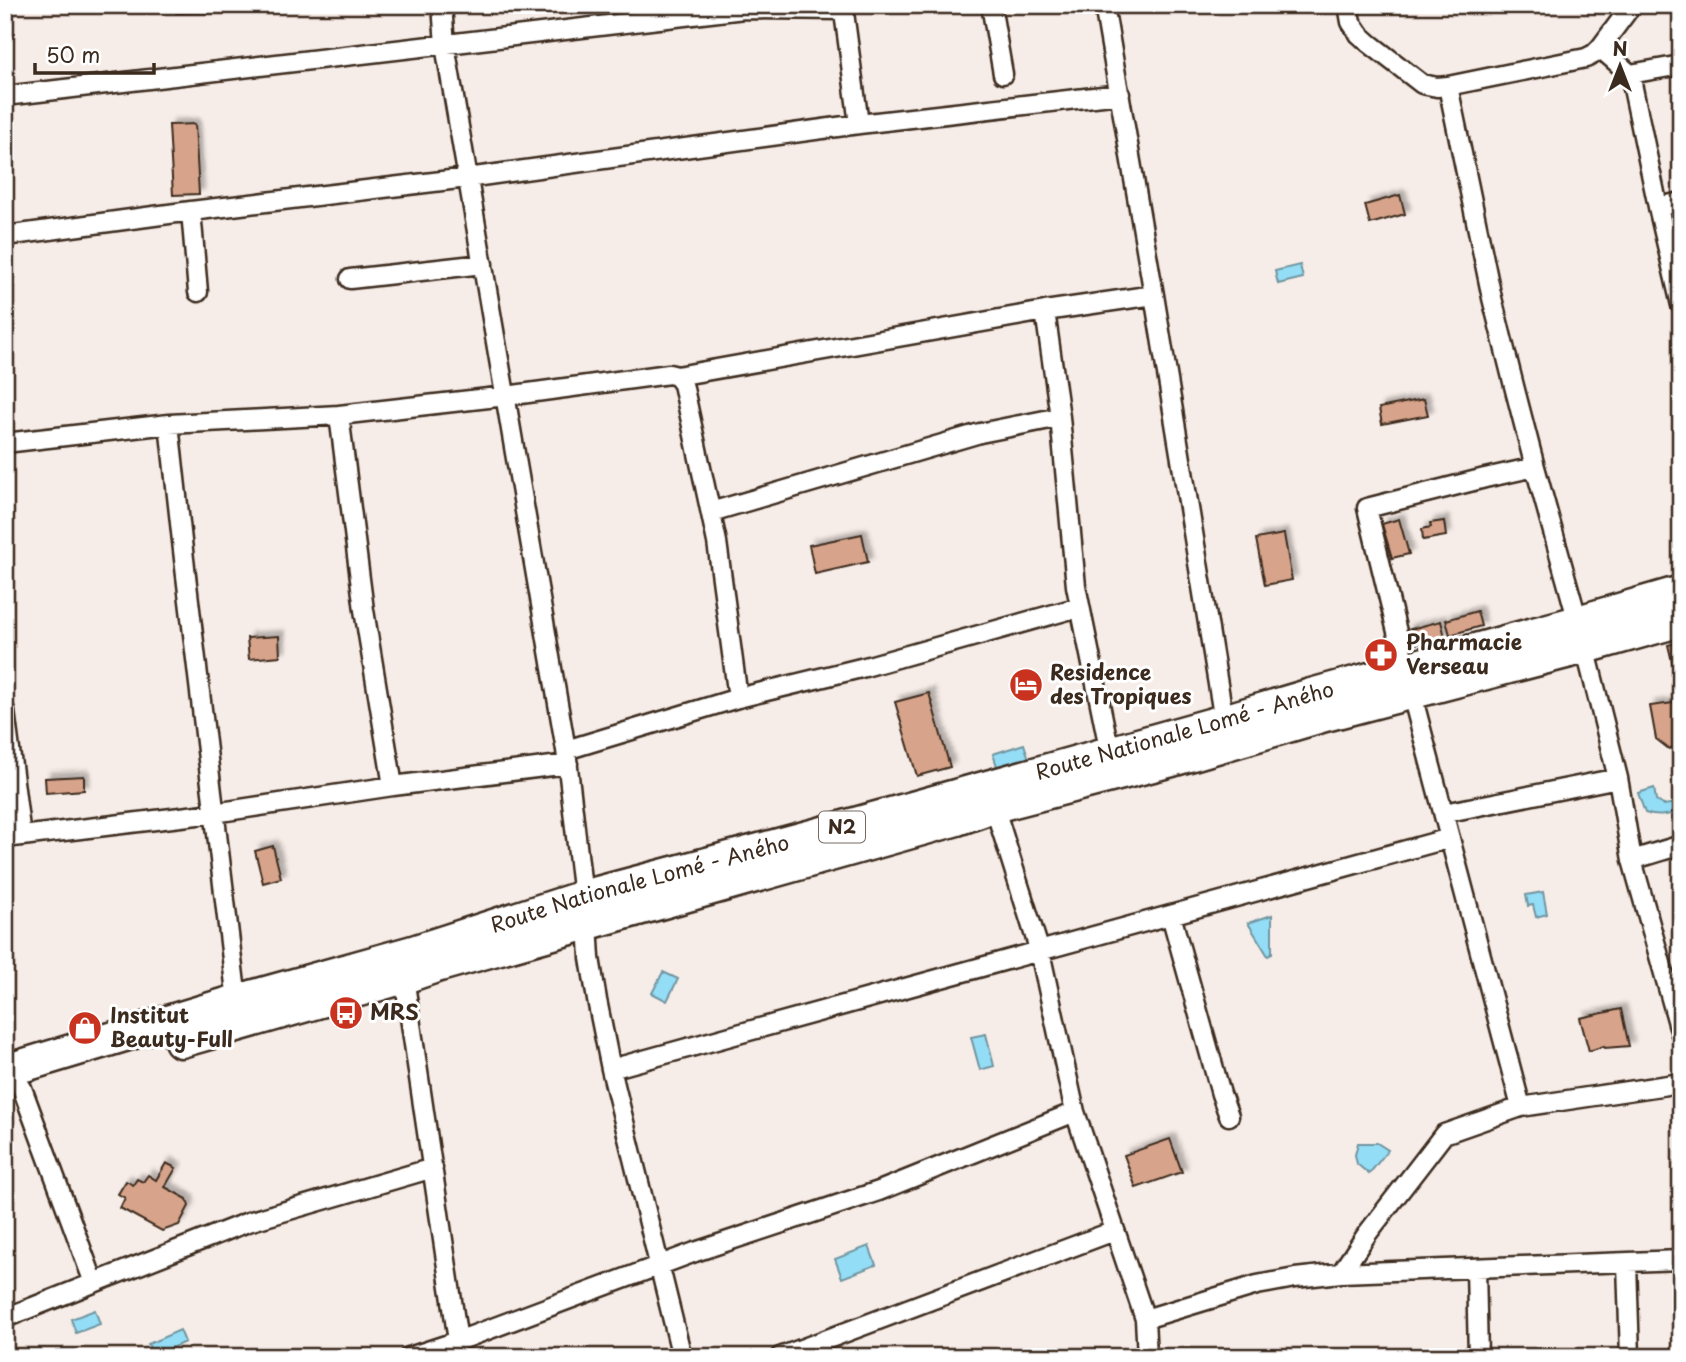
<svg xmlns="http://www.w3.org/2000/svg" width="1686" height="1362" font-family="'Playpen Sans',sans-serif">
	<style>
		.water { fill: #94ddf6; stroke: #7095a0; stroke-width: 2 }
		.building { fill: #d7a48b; stroke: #3b2a1e; stroke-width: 2; filter: url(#shadow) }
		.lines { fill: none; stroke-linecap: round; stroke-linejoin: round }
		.street-casing { stroke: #3b2a1e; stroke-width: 23 }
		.highway-casing { stroke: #3b2a1e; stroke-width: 37 }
		.street { stroke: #fff; stroke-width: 18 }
		.highway { stroke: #fff; stroke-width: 32 }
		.labels { text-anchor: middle; stroke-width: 6; stroke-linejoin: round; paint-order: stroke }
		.shield { fill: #fff; stroke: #766a62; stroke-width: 2 }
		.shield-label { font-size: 19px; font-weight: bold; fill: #3b2a1e }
		.poi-label { font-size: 21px; font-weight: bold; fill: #3b2a1e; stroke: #fff; text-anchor: start }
		.street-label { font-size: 21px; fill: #3b2a1e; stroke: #fff }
	</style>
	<defs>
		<filter id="shadow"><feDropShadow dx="5" dy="-5" stdDeviation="2" flood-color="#0004"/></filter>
	</defs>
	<rect width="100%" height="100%" fill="#f7ede8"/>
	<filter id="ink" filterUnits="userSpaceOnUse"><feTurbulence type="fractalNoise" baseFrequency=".0143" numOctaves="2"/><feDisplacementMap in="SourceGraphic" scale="14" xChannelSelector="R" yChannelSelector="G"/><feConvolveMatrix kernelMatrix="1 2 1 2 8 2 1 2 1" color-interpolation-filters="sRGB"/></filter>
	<g filter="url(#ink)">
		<!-- water -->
		<path class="water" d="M1300 265 1303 278 1278 284 1275 271Z
			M1024 744 1029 759 998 769 993 754Z
			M1654 788 1656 800 1663 805 1678 803 1681 811C1666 815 1660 818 1645 813L1638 793Z
			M1543 892 1547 914 1536 917 1533 905 1528 906 1526 895Z
			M1272 915V954L1268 956 1248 923Z
			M663 972 678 979 667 1001 652 993Z
			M986 1034 994 1066 980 1070 971 1037Z
			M1358 1143H1377L1388 1150 1369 1174 1357 1164 1355 1155Z
			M869 1246 876 1265 842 1278 835 1259Z
			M95 1310 100 1324 76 1333 71 1319Z
			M180 1330 185 1342 153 1356 148 1344Z"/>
		<!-- building -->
		<path class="building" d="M176 5H224L225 12 176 13Z
			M195 124 199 194 173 195 169 125Z
			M1400 195 1405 214 1370 224 1365 205Z
			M1424 399 1428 415 1382 424 1379 408Z
			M1399 519 1409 554 1392 558 1382 524Z
			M1444 521 1446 536 1423 540 1422 529 1431 527 1430 523Z
			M862 534 868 562 815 574 809 545Z
			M1284 534 1292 580 1265 585 1256 539Z
			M1477 611 1481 626 1450 635 1446 620Z
			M1441 621 1445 637 1411 645 1407 630Z
			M279 636 280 656 249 659 247 638Z
			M1681 642V698L1668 645Z
			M929 693 950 767 917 776 895 702Z
			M1681 702V743L1669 749 1656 739 1650 706Z
			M84 776V790L46 793 45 778Z
			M273 846 281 878 263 883 255 851Z
			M1621 1009 1629 1046 1605 1048 1604 1046 1589 1051 1580 1018Z
			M1170 1139 1182 1172 1136 1188 1124 1155Z
			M166 1163 176 1168 165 1187 187 1199 189 1206 179 1225 162 1231 120 1208 125 1198 118 1194 126 1181 133 1185 137 1179 143 1182 148 1175 156 1180Z"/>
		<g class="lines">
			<!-- street casing -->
			<g class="street-casing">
				<path id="street" d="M442 5 445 45 566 750 583 897 588 923 590 958 597 1000 611 1069 682 1357
					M843 5 859 124
					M991 5 1003 74
					M1104 5 1154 295 1225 727
					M1348 5 1351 22 1359 34 1369 43 1422 84 1437 87 1448 86 1492 298 1514 386 1535 467 1585 647 1618 778 1632 860 1681 1034
					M1600 48 1630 74 1681 65
					M1630 74 1658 207 1681 305
					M1448 86 1586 58 1594 54 1600 48 1632 5
					M5 96 744 9 843 10
					M1658 207 1681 202
					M191 211 198 292
					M5 236 191 211 467 178 859 124 1120 94
					M350 279 483 264
					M1045 311 1060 417 1076 586 1110 753
					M677 376 683 384 717 542 738 698
					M339 415 364 610 393 786
					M169 424 184 559 237 1001
					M5 443 169 424 339 415 506 396 669 374 677 376 1045 311 1154 295
					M711 512 980 433 1060 417
					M1406 669 1367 508 1485 478 1535 467
					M1411 691 1521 1107
					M5 711 21 836
					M566 750 738 698 865 667 1079 607
					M994 806 1040 952 1075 1112 1145 1319 1147 1357
					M1444 813 1618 778
					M5 838 214 813 393 786 568 764
					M1632 860 1681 845
					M1171 915 1221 1094 1229 1116
					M404 977 458 1341
					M611 1069 1450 838
					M22 1088 94 1283
					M1627 1263 1630 1357
					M1476 1268 1478 1357
					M1341 1273 1367 1234 1444 1134 1521 1107 1681 1083
					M5 1318 248 1222 433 1168
					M1145 1319 1257 1285 1295 1278 1341 1273 1681 1260
					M409 1357 458 1341 695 1252 879 1191 1075 1112
					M780 1357 1114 1231"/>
			</g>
			<!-- highway casing -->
			<g class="highway-casing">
				<g id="highway">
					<path d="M181 1041 404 977 436 966 957 819 994 806 1172 760 1325 715 1585 647 1681 620"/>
					<path id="s1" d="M5 1071 237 1001 413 952 583 897 816 835 1224 721 1311 695 1578 622 1681 592"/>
				</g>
			</g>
			<!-- street -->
			<use href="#street" class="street"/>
			<!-- highway -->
			<use href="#highway" class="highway"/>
		</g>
	</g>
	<!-- icons -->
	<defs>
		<g id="pharmacy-disc" transform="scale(1.75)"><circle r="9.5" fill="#c8321e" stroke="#fff"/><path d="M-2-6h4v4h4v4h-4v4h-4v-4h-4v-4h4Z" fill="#fff"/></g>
		<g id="hotel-disc" transform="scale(1.75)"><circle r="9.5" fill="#c8321e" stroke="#fff"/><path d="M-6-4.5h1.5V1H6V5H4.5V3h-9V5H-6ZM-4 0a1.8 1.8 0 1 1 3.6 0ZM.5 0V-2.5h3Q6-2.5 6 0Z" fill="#fff"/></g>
		<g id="bus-disc" transform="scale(1.75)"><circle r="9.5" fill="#c8321e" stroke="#fff"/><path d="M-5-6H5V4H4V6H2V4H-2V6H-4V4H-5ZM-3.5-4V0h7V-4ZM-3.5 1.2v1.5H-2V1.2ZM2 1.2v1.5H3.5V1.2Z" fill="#fff"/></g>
		<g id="shop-disc" transform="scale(1.75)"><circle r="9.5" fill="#c8321e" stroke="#fff"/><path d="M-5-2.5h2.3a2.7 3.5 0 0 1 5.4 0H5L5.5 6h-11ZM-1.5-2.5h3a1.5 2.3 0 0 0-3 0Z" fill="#fff"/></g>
	</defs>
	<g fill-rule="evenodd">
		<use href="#pharmacy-disc" x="1381" y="655"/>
		<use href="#hotel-disc" x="1026" y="685"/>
		<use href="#bus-disc" x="346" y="1013"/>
		<use href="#shop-disc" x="85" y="1028"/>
	</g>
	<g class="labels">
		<!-- shield labels -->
		<rect class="shield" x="819" y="811.5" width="46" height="31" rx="5"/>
		<g class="shield-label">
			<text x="842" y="834">N2</text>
		</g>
		<!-- poi labels -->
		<g class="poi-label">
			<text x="1406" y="650">Pharmacie<tspan x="1406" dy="24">Verseau</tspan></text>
			<text x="1050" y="680">Residence<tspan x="1050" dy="24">des Tropiques</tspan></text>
			<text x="370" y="1020">MRS</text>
			<text x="110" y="1023">Institut<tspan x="110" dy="24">Beauty-Full</tspan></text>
		</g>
		<!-- street labels -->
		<g class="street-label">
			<text dy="7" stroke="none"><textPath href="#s1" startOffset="1228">Route Nationale Lomé - Aného</textPath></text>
			<text dy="7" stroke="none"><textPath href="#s1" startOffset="662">Route Nationale Lomé - Aného</textPath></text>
		</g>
	</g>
	<!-- margin -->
	<rect width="1686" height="1362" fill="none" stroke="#fff" stroke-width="28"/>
	<rect x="14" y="14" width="1658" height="1334" fill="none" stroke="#3b2a1e" stroke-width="2.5" filter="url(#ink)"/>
	<!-- north arrow -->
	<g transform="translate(1620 66)" stroke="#ffffff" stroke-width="5" paint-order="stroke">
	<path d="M0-5L12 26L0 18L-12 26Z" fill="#3b2a1e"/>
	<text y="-10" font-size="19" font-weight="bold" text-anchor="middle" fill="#3b2a1e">N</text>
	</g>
	<!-- scale -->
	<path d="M35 63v10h119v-10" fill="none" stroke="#3b2a1e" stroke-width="3.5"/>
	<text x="46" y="63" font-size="21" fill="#3b2a1e" stroke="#ffffff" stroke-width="5" paint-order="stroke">50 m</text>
</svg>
